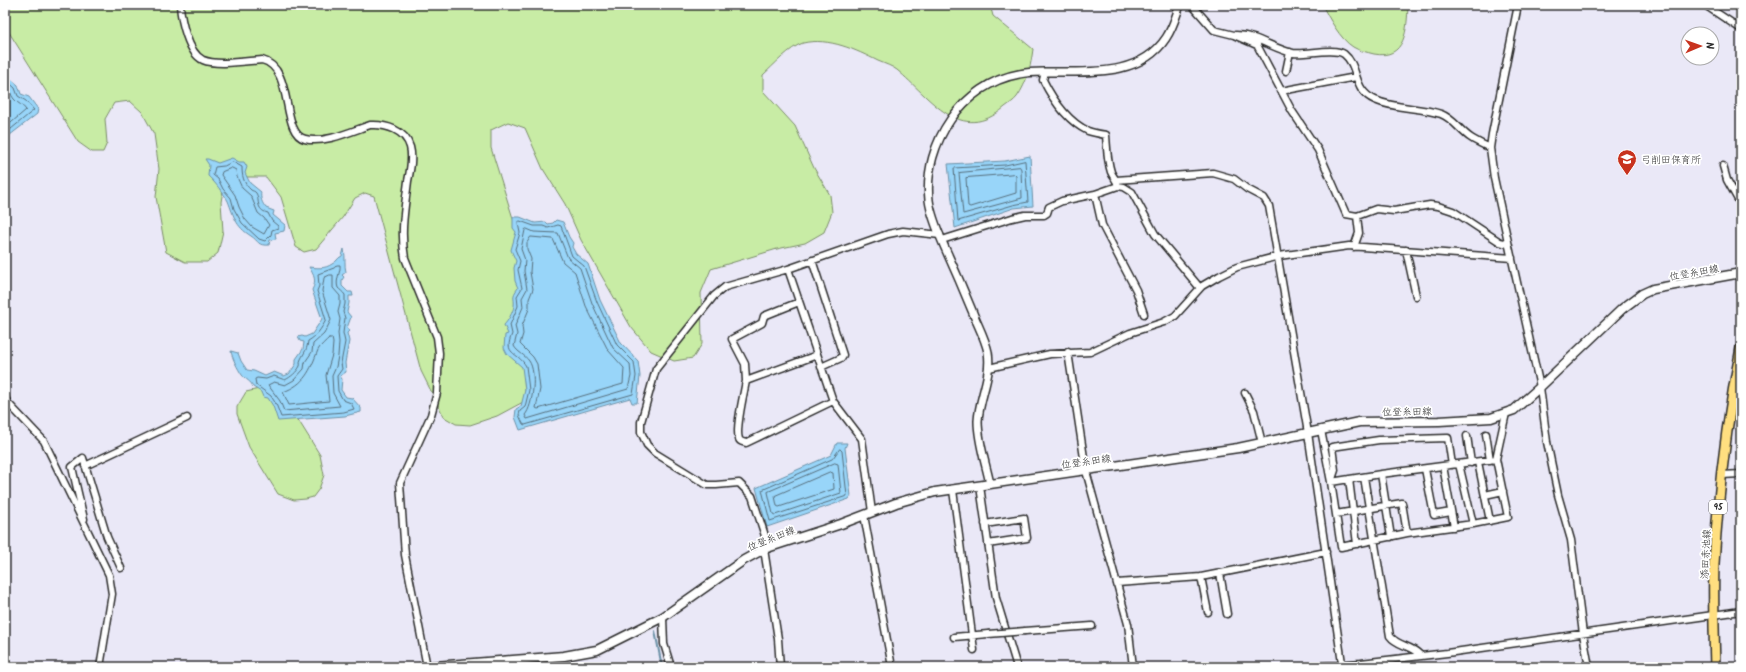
<svg xmlns="http://www.w3.org/2000/svg" width="1746" height="672" font-family="Kalam,'Klee One',sans-serif">
	<style>
		.green { fill: #c8eca5; stroke: #7a8c68 }
		.water { fill: #98d5f9; stroke: #6c91a7 }
		.lines { fill: none; stroke-linecap: round; stroke-linejoin: round }
		.shore { stroke: #576f7d; stroke-width: 1 }
		.stream { stroke: #6c91a7; stroke-width: 2 }
		.minor-casing { stroke: #2b2b2b; stroke-width: 9 }
		.tertiary-casing { stroke: #2b2b2b; stroke-width: 10 }
		.secondary-casing { stroke: #2b2b2b; stroke-width: 11 }
		.primary-casing { stroke: #2b2b2b; stroke-width: 12 }
		.minor { stroke: #fff; stroke-width: 6 }
		.tertiary { stroke: #fff; stroke-width: 7 }
		.secondary { stroke: #fff; stroke-width: 8 }
		.primary { stroke: #ffdf80; stroke-width: 9 }
		.minor-bridge-casing { stroke: #2b2b2b; stroke-width: 9; stroke-linecap: butt }
		.minor-bridge { stroke: #fff; stroke-width: 6 }
		.labels { text-anchor: middle; stroke-width: 3.5; stroke-linejoin: round; paint-order: stroke }
		.shield { fill: #fff; stroke: #6b6b6b; stroke-width: 1 }
		.shield-label { font-size: 9px; font-weight: bold; fill: #2b2b2b }
		.poi-label { font-size: 10px; fill: #2b2b2b; stroke: #fff; text-anchor: start }
		.street-label { font-size: 10px; fill: #2b2b2b; stroke: #fff }
	</style>
	<rect width="100%" height="100%" fill="#eae8f7"/>
	<filter id="ink" filterUnits="userSpaceOnUse"><feTurbulence type="fractalNoise" baseFrequency=".025" numOctaves="2"/><feDisplacementMap in="SourceGraphic" scale="8" xChannelSelector="R" yChannelSelector="G"/><feConvolveMatrix kernelMatrix="1 2 1 2 8 2 1 2 1" color-interpolation-filters="sRGB"/></filter>
	<g filter="url(#ink)">
		<!-- green -->
		<path class="green" d="M5 5H990L993 16 1033 49C1031 65 1027 83 1017 97 1014 101 1009 104 1005 107 960 146 931 98 897 70 892 66 885 64 878 61 856 50 829 37 803 43 790 47 773 66 763 75V91L795 126 814 168 830 195 832 212 824 232 805 243 777 249 711 269 701 293 702 344 693 358 674 361 651 351 631 327 581 240 565 204 543 169 525 128 508 122 491 130V148L526 260 525 401 497 416 470 425 456 424 444 417 421 371 374 196 365 193 355 198 343 217 316 249 304 252 296 247 281 197 266 177H241L224 184 221 202 223 231 218 253 207 262H185L166 252 156 197 159 169 154 134 142 112 130 101 114 103 105 119 107 143 103 152H92L78 142 5 26Z
			M1322 5H1408C1407 29 1406 60 1374 54 1367 52 1359 51 1353 47 1340 39 1329 18 1322 5Z
			M259 389 287 402 320 455 324 475 319 489 313 497 306 499 294 500 278 494 249 447 237 414V407L246 392Z"/>
		<!-- water -->
		<path class="water" d="M5 74 18 85 21 94 29 97 38 109 37 114 5 139Z
			M1030 156 1033 206 1014 208 955 228 948 164 1005 161Z
			M232 158 239 162H244L247 167 245 173 250 183 261 192C260 198 262 203 266 208L274 211 273 215 285 225 284 231 275 233 276 239 270 240 269 245C257 246 259 241 251 236 235 226 234 216 228 201 225 195 213 180 208 176L209 165 205 159H208L218 163Z
			M513 217H520L535 223 546 222 548 224 553 223 556 220 563 222 569 237 573 243 572 247 576 254 588 264 600 300 621 343 638 361 640 376 637 403H632L630 398 520 430 515 417 516 409 521 406 525 390 522 367 507 354 504 348 505 335 508 334 504 325C508 321 513 312 514 306 515 297 511 297 518 288L515 281 514 268 516 261 511 250 516 232 513 228Z
			M344 249C346 258 344 265 346 272L342 275 344 277 342 280V286L348 292H352L353 296H349V303L347 312 351 317 347 328 349 331 347 333 349 341 345 363 346 372 340 376 342 379 341 390 346 397 352 398 361 408V412L345 416 278 421 273 406 268 398 263 397 261 392 253 387C251 381 246 380 242 375 238 369 232 358 231 351L238 353 241 361 247 370 254 371 265 376 274 372 284 376 289 374 296 364V359L303 349 304 342 300 341 298 337 302 336 305 337 312 334 322 319 312 290C317 281 314 275 309 267 317 268 325 269 332 264 337 262 337 258 342 256Z
			M837 443H847L845 448 851 496 849 499 767 527 756 488 831 455Z"/>
		<g class="lines">
			<!-- shore -->
			<path class="shore" d="M5 79 15 88 18 96 26 101 34 110 5 134
				M5 86C11 90 10 94 14 99 18 104 23 105 26 110L5 128
				M1025 161 1028 202 1013 205 958 221 954 168 1005 165Z
				M233 162 242 167C242 175 243 183 251 190 252 191 255 191 256 193 260 199 255 210 268 213L272 221 278 226V228L272 230 271 235 265 241 259 239 242 223 234 209 231 198 223 189 218 179 213 175 215 167 224 166Z
				M1020 167 1021 169 1022 198 963 214 959 173Z
				M232 168 236 170 237 177 242 188 251 196 258 213 264 218 269 225 264 234 252 227 245 219 239 207 235 195 221 175 222 172Z
				M1014 174 1016 176V193L970 207 968 206 966 178Z
				M520 221 534 226H543L548 228 558 225 561 226 572 256 584 266 597 302 617 345 634 362 636 376 633 394 525 425 523 424 519 415 520 411 525 407 529 390 526 366C517 351 503 355 512 334L510 325 518 306 517 296 522 288 518 270 520 261 515 249 520 233 518 223Z
				M527 229 534 232 558 233 568 258 580 268 592 303 613 348 630 364 631 376 628 389 527 419 525 415C533 406 537 372 529 361 525 355 517 352 514 346L517 334 515 326 523 307 522 298 527 289 524 271 525 260 521 249 525 230Z
				M531 237 553 239 563 262 575 272 586 306 608 350 624 368 623 384 538 409 536 408 540 389 537 364 533 357 520 344 523 334 522 326 529 309V299L533 289 530 272 531 259 527 249V243Z
				M337 265H340C341 272 335 280 338 288 340 290 343 292 345 295V304L343 312 345 318 343 333 345 342 341 363 342 369 337 376 338 391 343 400 351 403 354 409 344 412 281 417 276 404 271 396 256 385 255 379 257 378 266 379 274 376 285 380C291 377 297 372 300 366 301 363 299 363 301 359 305 351 307 350 308 341 317 336 321 329 326 320L317 291 319 286 318 274 334 268Z
				M330 275H333V288L340 296V304L338 312 340 319 338 333 339 342 338 356 336 367 332 376 333 393 340 406 284 411 280 401 268 385 274 382 285 385 294 380 304 369 305 362 312 352 313 344 324 334 331 320 322 291 324 278Z
				M329 338H332L333 343 332 355 326 375 329 401 289 405 283 392C305 384 310 371 318 350 320 346 326 341 329 338Z
				M840 449 842 451 847 496 770 521 762 490 832 459Z
				M835 463 838 464 841 493 775 515 773 514 768 492Z
				M830 472 833 473 834 489 779 507 777 506 775 496Z"/>
			<!-- stream -->
			<path class="stream" d="M655 631 662 667"/>
			<!-- minor casing -->
			<g class="minor-casing">
				<path id="minor" d="M180 5C181 20 188 53 203 60 217 66 246 61 262 60 295 68 280 133 305 139 324 144 352 131 370 125 386 124 405 130 410 147 413 158 410 171 408 181 405 207 400 232 405 258L437 337 439 353 437 393 431 415 400 483 405 555 427 667
					M1192 5 1214 30 1234 35 1257 45 1292 111 1318 150 1346 214 1357 216 1376 209 1394 211 1430 205 1438 206 1453 211 1500 242 1508 244
					M1518 5 1492 134 1490 148 1494 178 1540 387 1547 442 1558 495 1571 540 1583 634 1589 667
					M1705 5 1741 29
					M1236 35C1257 35 1273 49 1293 53 1306 55 1334 47 1344 54 1360 67 1352 90 1375 100 1395 109 1420 107 1441 114 1454 119 1460 131 1471 138 1477 142 1484 145 1490 148
					M1286 71 1290 52
					M1281 91 1356 77
					M1723 166 1727 180 1741 205
					M1116 180 1213 173 1234 179 1247 189 1264 198 1269 206 1308 433 1342 663
					M1118 186 1124 187 1132 192 1155 234 1200 288
					M1095 194 1102 225 1136 290 1144 314
					M942 240 1012 218 1025 215H1044L1047 213 1049 207 1062 201 1095 194 1118 186C1117 180 1113 177 1111 172 1107 160 1107 147 1106 135 1100 134 1094 133 1088 131 1067 121 1053 100 1043 80L1045 72
					M1354 247 1359 233 1357 216
					M1406 250 1416 296
					M812 260 843 355 841 358 821 367
					M1068 352 1086 471 1128 624 1133 667
					M817 355 746 381C744 393 735 429 739 439 740 442 743 442 746 443L833 401
					M989 368 1050 354 1090 352 1130 333 1164 322 1175 316 1202 286 1219 276 1237 267 1279 256 1349 246 1512 258
					M746 381 745 364 732 339 762 323 764 316 799 302
					M1245 393 1254 411 1262 443
					M5 397 7 402 44 441 109 575 112 594 100 667
					M1321 430 1331 482 1381 474 1496 459 1506 413
					M1486 434 1490 460
					M1467 436 1471 463
					M1478 462 1490 521
					M1459 464 1473 524
					M1452 465 1448 438 1379 440 1332 447 1335 470 1331 482 1341 547 1407 533 1473 524 1508 517 1496 459
					M85 466 187 418
					M1443 466 1454 527
					M1425 469 1434 515 1451 512
					M1381 474 1391 537
					M1722 475 1741 474
					M1364 477 1390 636C1397 646 1411 645 1420 655
					M1349 479 1357 544
					M980 486 996 598 1017 667
					M953 490 974 650
					M1485 495 1503 491
					M872 512 862 439 833 401 788 269 888 234 903 231 940 235
					M1336 514 1402 503 1407 533
					M864 515 892 667
					M84 519 72 467 83 458 107 537 121 568
					M985 524 1024 518 1027 538 988 544
					M769 548 752 496 739 483 716 485H707L655 453 647 445 641 432V422L656 369 714 296 725 287 788 269
					M764 549 778 639 780 667
					M1220 573 1227 614
					M1201 577 1326 552
					M1117 583 1201 577 1208 612
					M663 617 664 644 671 667
					M1025 631 1092 626
					M954 637 988 634
					M1309 667 1361 663 1447 653 1741 611"/>
			</g>
			<!-- tertiary casing -->
			<g class="tertiary-casing">
				<path id="tertiary" d="M990 484C986 464 978 442 978 421 979 398 992 376 988 352 985 338 978 326 973 313 964 291 955 270 945 248 939 234 931 216 929 200 923 143 963 84 1019 74 1031 71 1044 72 1056 72 1094 72 1142 75 1166 38 1173 28 1176 16 1180 5"/>
			</g>
			<!-- secondary casing -->
			<g class="secondary-casing">
				<path id="secondary" d="M422 667 564 656 597 650 663 617 744 560 764 549 841 524 896 503 935 492 1238 448 1359 422 1439 421 1491 418 1514 410 1540 387 1622 309 1642 294 1653 289 1741 273"/>
			</g>
			<!-- primary casing -->
			<g class="primary-casing">
				<path id="primary" d="M1715 667C1714 633 1713 598 1714 564 1718 492 1727 419 1741 348"/>
			</g>
			<!-- minor -->
			<use href="#minor" class="minor"/>
			<!-- tertiary -->
			<use href="#tertiary" class="tertiary"/>
			<!-- secondary -->
			<use href="#secondary" class="secondary"/>
			<!-- primary -->
			<use href="#primary" class="primary"/>
			<!-- minor-bridge casing -->
			<g class="minor-bridge-casing">
				<path id="minor-bridge" d="M988 634 1025 631"/>
			</g>
			<!-- minor-bridge -->
			<use href="#minor-bridge" class="minor-bridge"/>
		</g>
	</g>
	<!-- icons -->
	<defs>
		<g id="school-pin" transform="scale(1)"><path d="M0 17L-7.5 6A9.5 9.5 0 1 1 7.5 6Z" fill="#c8321e" stroke="#fff"/><path d="M0-5L7-2L0 1L-7-2ZM-4 1L0 2.5L4 1V4Q0 6-4 4Z" fill="#fff"/></g>
	</defs>
	<g fill-rule="evenodd">
		<use href="#school-pin" x="1627" y="159"/>
	</g>
	<g class="labels">
		<!-- shield labels -->
		<rect class="shield" x="1709" y="500" width="18" height="14" rx="3"/>
		<g class="shield-label">
			<text x="1718" y="510">95</text>
		</g>
		<!-- poi labels -->
		<g class="poi-label">
			<text x="1641" y="163">弓削田保育所</text>
		</g>
		<!-- street labels -->
		<g class="street-label">
			<text transform="translate(1694 272) rotate(-10)" y="4">位登糸田線</text>
			<text transform="translate(1407 411) rotate(-1)" y="4">位登糸田線</text>
			<text transform="translate(1086 461) rotate(-8)" y="4">位登糸田線</text>
			<text transform="translate(771 538) rotate(-22)" y="4">位登糸田線</text>
			<text transform="translate(1705 554) rotate(-87)" y="4">添田赤池線</text>
		</g>
	</g>
	<!-- margin -->
	<rect width="1746" height="672" fill="none" stroke="#fff" stroke-width="20"/>
	<rect x="10" y="10" width="1726" height="652" fill="none" stroke="#2b2b2b" stroke-width="1.5" filter="url(#ink)"/>
	<!-- north arrow -->
	<g transform="translate(1700 46) rotate(88)"><circle r="19" fill="#ffffff" stroke="#aaaaaa"/>
	<path d="M0-3L7 15L0 10L-7 15Z" fill="#c8321e"/>
	<text y="-6" font-size="11" font-weight="bold" text-anchor="middle" fill="#2b2b2b">N</text>
	</g>
</svg>
